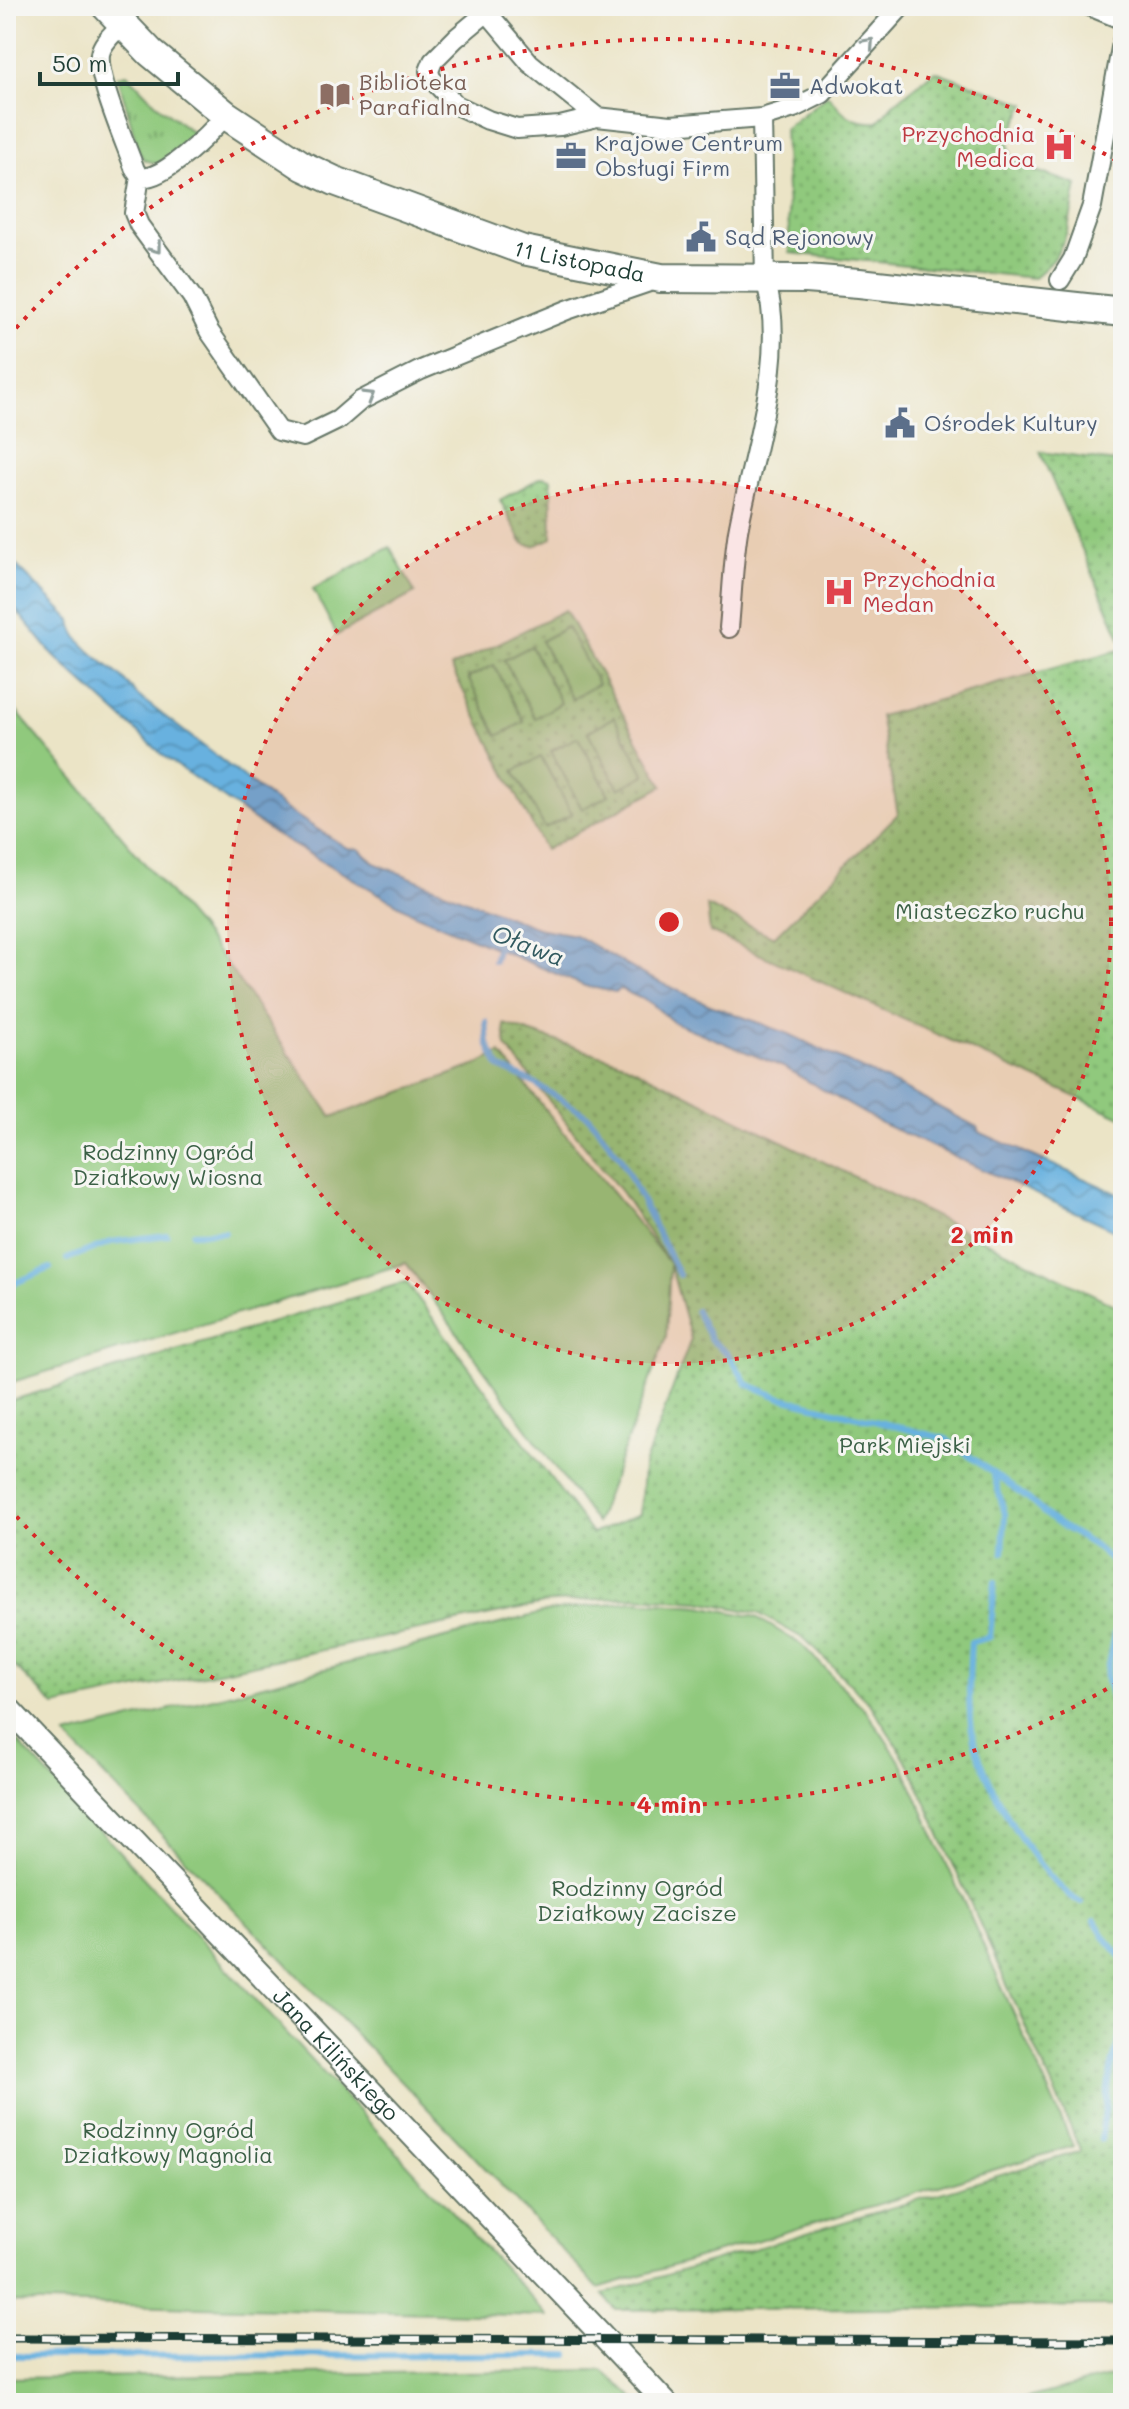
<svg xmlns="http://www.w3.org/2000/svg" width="1129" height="2409" font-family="Mali,sans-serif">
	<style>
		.grass { fill: url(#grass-tufts); stroke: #588358; stroke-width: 2 }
		.park { fill: url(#park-dots); stroke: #588358; stroke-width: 2 }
		.garden { fill: #90c97d; stroke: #588358; stroke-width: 2 }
		.water { fill: url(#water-waves); stroke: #43778a; stroke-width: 2 }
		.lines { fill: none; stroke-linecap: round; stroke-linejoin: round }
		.stream { stroke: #67b1df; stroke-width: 6 }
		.minor-casing { stroke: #667767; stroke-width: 22 }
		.tertiary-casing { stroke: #667767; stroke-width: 26 }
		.primary-casing { stroke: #667767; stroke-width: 32 }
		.minor { stroke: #fff; stroke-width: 18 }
		.tertiary { stroke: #fff; stroke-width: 22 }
		.primary { stroke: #fff; stroke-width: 28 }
		.rail-casing { stroke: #1f3d34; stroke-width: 9 }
		.rail { stroke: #f6f6f2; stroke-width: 6; stroke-dasharray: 18; stroke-linecap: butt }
		.oneway { stroke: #8f9e9a }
		.ring { fill: none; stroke: #d62828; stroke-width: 4; stroke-dasharray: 4 8 }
		.labels { text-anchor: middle; stroke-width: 6; stroke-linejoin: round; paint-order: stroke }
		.education-label { font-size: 22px; fill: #785e54; stroke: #f6f6f2; text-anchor: start }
		.service-label { font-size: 22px; fill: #4e5e75; stroke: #f6f6f2; text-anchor: start }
		.health-label { font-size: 22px; fill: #be3a42; stroke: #f6f6f2; text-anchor: end }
		.street-label { font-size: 22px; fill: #1f3d34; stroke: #f6f6f2 }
		.park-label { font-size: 22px; fill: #3b6046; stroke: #f6f6f2 }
		.water-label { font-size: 24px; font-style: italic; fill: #315a5f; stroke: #f6f6f2 }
		.centre { fill: #d62828; stroke: #f6f6f2; stroke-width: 4 }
		.ring-label { font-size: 24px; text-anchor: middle; font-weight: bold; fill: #d62828; stroke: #f6f6f2; stroke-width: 6; stroke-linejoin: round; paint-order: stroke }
	</style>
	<defs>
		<pattern id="grass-tufts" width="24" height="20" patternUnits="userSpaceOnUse" patternTransform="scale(2)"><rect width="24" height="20" fill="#90c97d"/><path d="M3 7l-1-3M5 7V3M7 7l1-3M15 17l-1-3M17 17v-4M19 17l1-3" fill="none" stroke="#75a467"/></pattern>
		<pattern id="park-dots" width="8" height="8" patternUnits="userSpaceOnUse" patternTransform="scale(2)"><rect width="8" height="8" fill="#90c97d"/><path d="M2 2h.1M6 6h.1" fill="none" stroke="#75a467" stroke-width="1.8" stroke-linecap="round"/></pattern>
		<pattern id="water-waves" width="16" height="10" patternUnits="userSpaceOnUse" patternTransform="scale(2)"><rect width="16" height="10" fill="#67b1df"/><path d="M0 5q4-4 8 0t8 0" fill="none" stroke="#5491b6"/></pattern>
	</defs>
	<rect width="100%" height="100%" fill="#f6f6f2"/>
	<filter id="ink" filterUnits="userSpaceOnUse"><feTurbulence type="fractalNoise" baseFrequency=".0125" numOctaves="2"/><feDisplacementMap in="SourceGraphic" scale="16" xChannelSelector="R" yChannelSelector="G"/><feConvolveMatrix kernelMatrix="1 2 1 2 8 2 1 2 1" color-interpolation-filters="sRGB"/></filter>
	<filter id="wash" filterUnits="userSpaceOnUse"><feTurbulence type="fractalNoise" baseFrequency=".006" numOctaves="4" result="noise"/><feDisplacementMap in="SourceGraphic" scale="32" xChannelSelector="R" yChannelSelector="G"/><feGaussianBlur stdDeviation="1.8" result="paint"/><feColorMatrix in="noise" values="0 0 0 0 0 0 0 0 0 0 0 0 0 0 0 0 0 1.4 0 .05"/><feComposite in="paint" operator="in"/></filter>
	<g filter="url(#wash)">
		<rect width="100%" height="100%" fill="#ebe4c6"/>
		<!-- grass -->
		<path class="grass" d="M127 74 155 103 196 135 158 164 144 160 139 152 118 76Z"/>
		<!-- park -->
		<path class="park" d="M935 71 1026 104 1007 139 1011 155 1019 165 1077 185C1069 225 1068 251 1034 278L790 253 784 129 828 95C843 114 853 124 878 122L893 104Z
			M1040 452 1123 463V644Z
			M542 477 551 479 552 538C541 543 533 550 522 542L500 500Z
			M565 610 663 786 545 850 451 667Z
			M1123 649V1118L710 932 707 906 774 937 898 814 880 716Z
			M504 1024 621 1062 1123 1309V2306L616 2310 603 2294 1081 2151 909 1765 871 1705 806 1640 758 1613 700 1601 633 1597 553 1602 55 1706 6 1658V1402L406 1282 592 1534 640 1514 643 1468 691 1339 670 1264 622 1193 506 1046Z"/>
		<!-- garden -->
		<path class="garden" d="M390 547 415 593 337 635 313 589Z
			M567 627 598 684 572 699 541 641Z
			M531 646 561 703 535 718 504 660Z
			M494 665 524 722 498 736 468 678Z
			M6 699 199 928 229 967 332 1117 477 1065 500 1053 670 1264 666 1337 596 1523 406 1263 6 1384Z
			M614 717 645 775 619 789 588 732Z
			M578 737 609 795 582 809 551 751Z
			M541 757 572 814 545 828 514 771Z
			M633 1601 700 1606 756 1617 802 1645 867 1712 902 1764 1073 2146 598 2288 467 2149 66 1736 550 1611Z
			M6 1729 548 2316 6 2302Z
			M602 2370 640 2403H6V2378Z
			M1123 2373V2403H1008Z"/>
		<!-- water -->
		<path class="water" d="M6 555 71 620C73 644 103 661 120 676 126 681 131 689 137 695L281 806 347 848 359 849 374 863 537 928 575 935 644 975 710 1005 789 1034 904 1089 977 1127 979 1132 1123 1196V1234L881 1123 783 1067 673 1022 651 1003 620 989 615 992 585 986 415 914 274 834 165 757 54 656 6 598Z"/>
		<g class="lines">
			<!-- stream -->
			<path class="stream" d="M494 961 498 945
				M486 1022 488 1044 499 1067 534 1083 588 1116 620 1157 679 1275
				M193 1233 225 1232
				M67 1259 111 1242 167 1235
				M6 1287 50 1268
				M696 1311 711 1340 728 1354 747 1384 779 1397 946 1439 1027 1498 1053 1521 1093 1545 1123 1571
				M993 1473 1005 1514 1003 1552
				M995 1582 990 1637 971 1642C969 1673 967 1710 974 1740 987 1789 1037 1877 1081 1903
				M1114 1634 1106 1676 1123 1742
				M1095 1921 1106 1939 1123 1959
				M1101 2139 1111 2069 1123 2026
				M6 2356 568 2355"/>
		</g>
	</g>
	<g filter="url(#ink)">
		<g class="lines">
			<!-- minor casing -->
			<g class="minor-casing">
				<path id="minor" d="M482 6 530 63 597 117
					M1089 6 1123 20
					M486 13 456 38 433 61 429 71 431 78 456 105 488 120 517 129 560 126 597 117 671 125 762 118 794 108 822 94 902 6
					M122 24C114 33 102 42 100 54 97 79 126 144 135 170L140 177 134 213 139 225 192 297 209 331 279 431 303 437 338 420 360 401 421 370 567 310 658 279
					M140 177C163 182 211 132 226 115
					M1060 280 1073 259 1092 206 1123 37
					M729 628C732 596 733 563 738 531 752 453 789 356 765 279L762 118"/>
			</g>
			<!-- tertiary casing -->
			<g class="tertiary-casing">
				<g id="tertiary">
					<path id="s1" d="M6 1706 666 2403"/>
				</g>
			</g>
			<!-- primary casing -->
			<g class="primary-casing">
				<g id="primary">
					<path id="s2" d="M106 6 151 53 226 115 303 166 335 181 523 250 661 278 806 279 859 283 1123 312"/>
				</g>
			</g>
			<!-- minor -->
			<use href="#minor" class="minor"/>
			<!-- tertiary -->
			<use href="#tertiary" class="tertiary"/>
			<!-- primary -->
			<use href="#primary" class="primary"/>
			<!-- rail casing -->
			<g class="rail-casing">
				<path id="rail" d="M6 2338 1123 2341"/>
			</g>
			<!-- rail -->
			<use href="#rail" class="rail"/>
		</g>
		<!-- one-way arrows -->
		<defs><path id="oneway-chevron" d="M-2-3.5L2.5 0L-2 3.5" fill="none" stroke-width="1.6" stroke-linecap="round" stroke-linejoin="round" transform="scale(2)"/></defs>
		<g class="oneway">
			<use href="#oneway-chevron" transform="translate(869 43) rotate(-48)"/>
			<use href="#oneway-chevron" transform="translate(156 248) rotate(53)"/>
			<use href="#oneway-chevron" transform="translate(369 396) rotate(-31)"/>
		</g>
	</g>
	<!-- distance rings -->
	<circle cx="669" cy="922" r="442" fill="#d62828" fill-opacity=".12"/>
	<g class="ring">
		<circle cx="669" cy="922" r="442"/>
		<path d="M1117 1683A883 883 0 0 1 8 1507M8 337A883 883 0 0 1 1117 161"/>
	</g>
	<!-- icons -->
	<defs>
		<g id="office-bare" transform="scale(2.4)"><path d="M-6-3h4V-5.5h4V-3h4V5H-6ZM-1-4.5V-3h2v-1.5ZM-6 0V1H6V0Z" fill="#5c6f8a" stroke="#f6f6f2" stroke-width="2.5" paint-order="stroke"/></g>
		<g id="library-bare" transform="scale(2.4)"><path d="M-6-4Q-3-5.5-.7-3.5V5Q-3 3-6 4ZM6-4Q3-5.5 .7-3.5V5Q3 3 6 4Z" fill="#8d6e63" stroke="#f6f6f2" stroke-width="2.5" paint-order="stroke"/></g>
		<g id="hospital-bare" transform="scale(2.4)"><path d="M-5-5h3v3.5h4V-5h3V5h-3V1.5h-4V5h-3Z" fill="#e0444e" stroke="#f6f6f2" stroke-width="2.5" paint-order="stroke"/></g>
		<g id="civic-bare" transform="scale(2.4)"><path d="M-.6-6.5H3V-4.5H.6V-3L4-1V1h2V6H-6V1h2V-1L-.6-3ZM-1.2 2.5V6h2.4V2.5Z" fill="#5c6f8a" stroke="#f6f6f2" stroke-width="2.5" paint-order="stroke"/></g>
	</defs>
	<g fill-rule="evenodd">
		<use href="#office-bare" x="785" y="86"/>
		<use href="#library-bare" x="335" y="95"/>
		<use href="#hospital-bare" x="1059" y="147"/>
		<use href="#office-bare" x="571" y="156"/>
		<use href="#civic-bare" x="701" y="237"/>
		<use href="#civic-bare" x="900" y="423"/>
		<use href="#hospital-bare" x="839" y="592"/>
	</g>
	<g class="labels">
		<!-- education labels -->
		<g class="education-label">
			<text x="359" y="90">Biblioteka<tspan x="359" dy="25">Parafialna</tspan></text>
		</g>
		<!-- service labels -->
		<g class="service-label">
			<text x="809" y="94">Adwokat</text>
			<text x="595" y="151">Krajowe Centrum<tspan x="595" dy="25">Obsługi Firm</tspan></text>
			<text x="725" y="245">Sąd Rejonowy</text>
			<text x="924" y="431">Ośrodek Kultury</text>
		</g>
		<!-- health labels -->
		<g class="health-label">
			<text x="1035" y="142">Przychodnia<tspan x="1035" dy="25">Medica</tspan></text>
			<text x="863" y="587" text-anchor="start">Przychodnia<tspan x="863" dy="25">Medan</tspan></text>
		</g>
		<!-- street labels -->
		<g class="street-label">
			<text dy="8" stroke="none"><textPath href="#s2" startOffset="548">11 Listopada</textPath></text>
			<text dy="8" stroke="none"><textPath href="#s1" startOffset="480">Jana Kilińskiego</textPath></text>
		</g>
		<!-- park labels -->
		<g class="park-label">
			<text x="990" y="919">Miasteczko ruchu</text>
			<text x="168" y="1160">Rodzinny Ogród<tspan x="168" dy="25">Działkowy Wiosna</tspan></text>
			<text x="905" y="1453">Park Miejski</text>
			<text x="637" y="1896">Rodzinny Ogród<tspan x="637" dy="25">Działkowy Zacisze</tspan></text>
			<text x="168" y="2138">Rodzinny Ogród<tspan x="168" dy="25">Działkowy Magnolia</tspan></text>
		</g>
		<!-- water labels -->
		<g class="water-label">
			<text transform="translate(528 946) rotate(21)" y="8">Oława</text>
		</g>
	</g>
	<circle cx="669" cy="922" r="12" class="centre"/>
	<g class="ring-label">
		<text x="982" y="1243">2 min</text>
		<text x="669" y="1813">4 min</text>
	</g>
	<!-- margin -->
	<rect width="1129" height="2409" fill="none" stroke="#f6f6f2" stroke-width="32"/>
	<!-- scale -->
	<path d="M40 72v12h138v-12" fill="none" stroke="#1f3d34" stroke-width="4"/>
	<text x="52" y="72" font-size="24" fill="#1f3d34" stroke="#f6f6f2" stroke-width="6" paint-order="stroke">50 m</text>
</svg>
